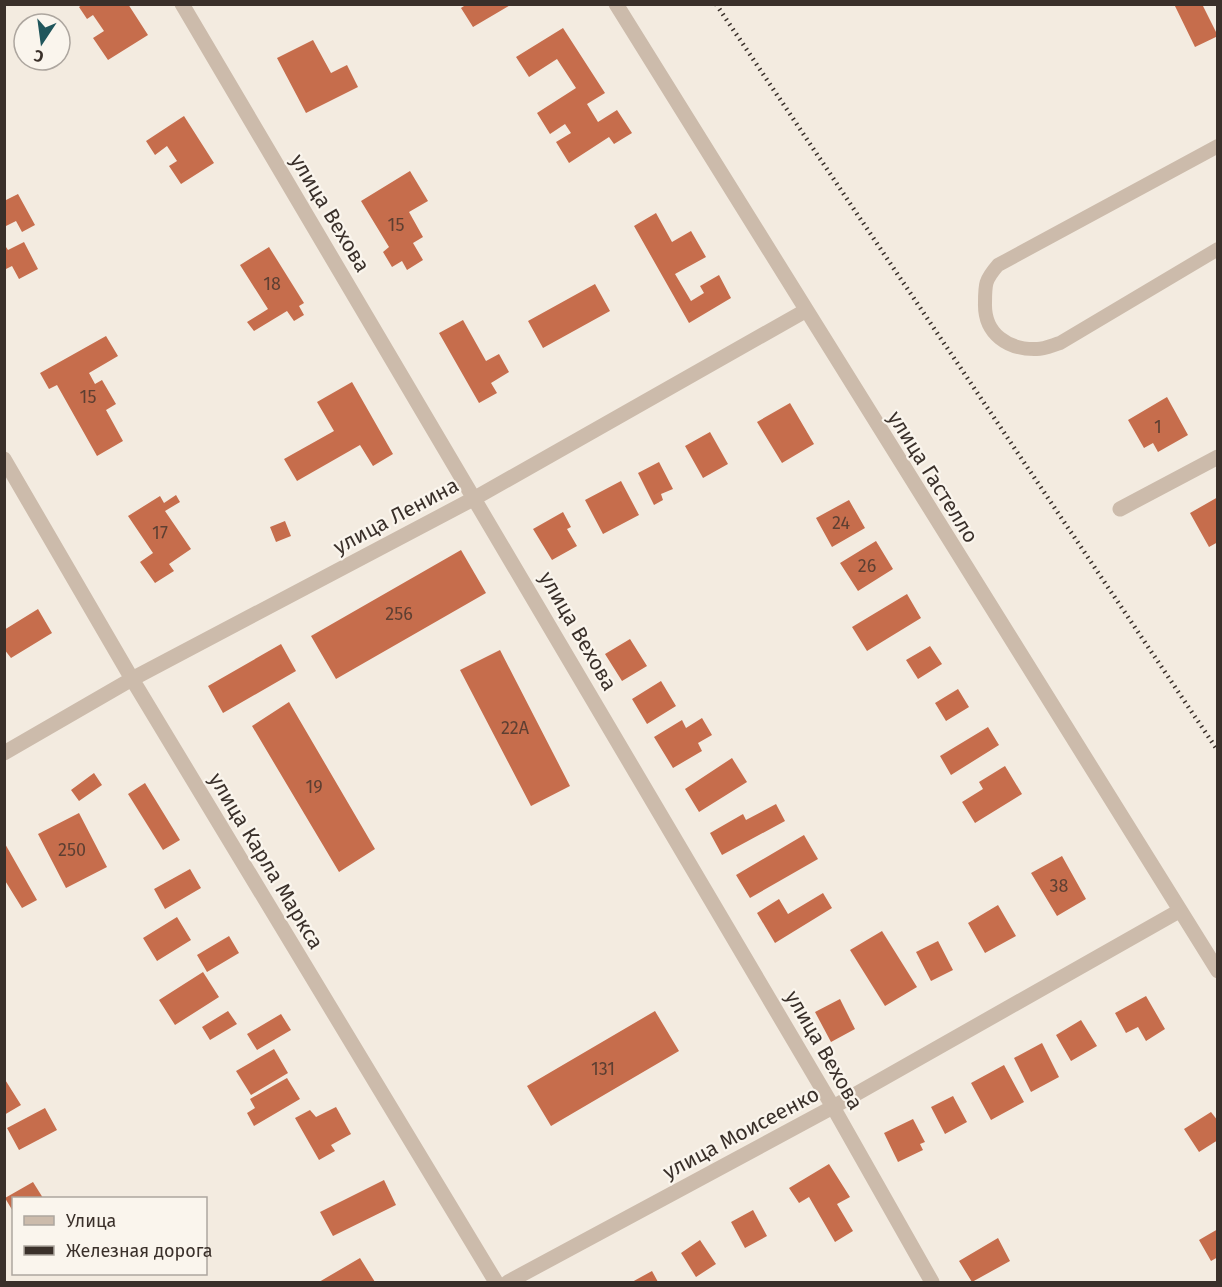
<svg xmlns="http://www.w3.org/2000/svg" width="1222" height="1287" font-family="'Fira Sans',sans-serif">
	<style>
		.building { fill: #c66d4c }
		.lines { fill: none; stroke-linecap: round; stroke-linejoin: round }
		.lane { stroke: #ccbbab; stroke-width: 14 }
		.street { stroke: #ccbbab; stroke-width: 15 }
		.rail { stroke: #3a302a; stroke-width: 4.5; stroke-dasharray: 1.5 4.5; stroke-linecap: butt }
		.labels { text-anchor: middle; stroke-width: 4.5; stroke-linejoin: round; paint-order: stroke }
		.number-label { font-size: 18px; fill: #5d3f32 }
		.street-label { font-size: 21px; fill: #3a302a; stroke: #faf5ed }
	</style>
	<rect width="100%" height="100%" fill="#f3ebe0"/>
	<!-- building -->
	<path class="building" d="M83 4H128L148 35 108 60 93 38 104 31 93 15 87 19 79 7Z
		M467 4H512L473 27 461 8Z
		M1174 4H1202L1218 36 1195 47Z
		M563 28 605 93 587 104 598 122 617 110 632 133 614 144 609 137 569 163 556 142 571 133 565 124 550 134 537 113 576 88 557 59 529 77 516 57Z
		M313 40 331 73 347 65 358 87 306 113 277 58Z
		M184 116 214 163 181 184 169 166 177 161 167 146 155 155 146 141Z
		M410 171 428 201 409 212 423 237 413 243 423 260 407 270 402 261 392 267 383 252 389 247 361 201Z
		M18 194 35 225 22 232 16 221 4 227V201Z
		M656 213 672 242 691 231 706 257 675 274 691 301 704 293 700 286 719 275 731 298 689 323 634 226Z
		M24 242 38 269 19 279 12 266 4 270V244L8 250Z
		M269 247 304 303 299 306 304 315 294 321 287 311 254 331 247 322 268 309 240 265Z
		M595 284 610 311 543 348 528 321Z
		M463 320 486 361 499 354 509 372 491 383 497 393 479 403 439 333Z
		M106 336 118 356 89 373 95 384 102 380 116 404 106 410 123 441 97 456 57 385 49 389 40 373Z
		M352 382 393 454 373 466 360 445 297 481 284 459 334 431 317 402Z
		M1167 397 1188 435 1158 452 1153 443 1144 448 1128 420Z
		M790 403 814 444 782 463 757 422Z
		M710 432 728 464 703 478 685 446Z
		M659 462 673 489 661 494 663 500 654 505 638 473Z
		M621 481 639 515 603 534 585 500Z
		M176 495 180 502 165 511 191 549 169 564 174 571 155 583 140 562 153 553 128 516 160 496 164 503Z
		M1218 497V542L1209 547 1190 513Z
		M849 500 865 528 832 547 816 518Z
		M563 512 571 527 567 529 577 546 552 560 533 529Z
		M285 521 291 536 276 542 270 527Z
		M876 541 893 569 858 591 840 563Z
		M461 550 486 593 336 679 311 636Z
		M907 594 921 618 867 651 852 627Z
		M38 609 52 633 11 658 4 649V630Z
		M630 639 647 666 622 681 605 654Z
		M281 644 296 671 223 713 208 686Z
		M930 646 942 664 918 679 906 660Z
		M500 650 570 786 531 806 460 670Z
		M661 681 676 706 647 724 632 699Z
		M958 689 969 707 946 721 935 703Z
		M289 702 375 849 339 872 252 726Z
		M702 718 712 735 698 743 702 751 673 768 654 737 682 720 686 728Z
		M988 727 999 745 951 775 940 756Z
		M732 758 747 782 699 812 685 789Z
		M1005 766 1022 794 975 823 962 802 983 789 979 782Z
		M94 773 102 785 79 801 71 790Z
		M145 783 180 840 163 850 128 794Z
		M776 804 785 821 722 855 710 833 743 814 746 820Z
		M79 813 107 867 66 888 38 834Z
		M804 835 818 859 750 898 736 875Z
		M4 842 37 900 22 908 4 879Z
		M1062 856 1086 899 1057 916 1031 873Z
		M190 869 201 888 165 909 154 889Z
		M823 893 832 908 775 943 757 913 779 899 788 914Z
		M998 905 1016 936 985 953 968 923Z
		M177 917 191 940 157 961 143 938Z
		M882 931 917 987 885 1006 850 950Z
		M229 936 239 953 207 972 197 955Z
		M938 941 953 970 931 981 916 952Z
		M203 972 219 997 175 1025 159 1000Z
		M1146 996 1165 1029 1146 1041 1138 1027 1126 1033 1115 1013Z
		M840 999 855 1029 831 1042 815 1012Z
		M228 1011 237 1024 210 1040 202 1027Z
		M655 1011 679 1051 551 1126 527 1086Z
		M281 1014 291 1030 257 1050 247 1034Z
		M1081 1020 1097 1046 1071 1061 1056 1035Z
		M1042 1043 1059 1077 1031 1092 1014 1058Z
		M274 1049 288 1073 251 1095 236 1071Z
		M1004 1065 1024 1102 991 1120 971 1083Z
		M4 1078 21 1105 4 1115Z
		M287 1078 300 1099 254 1126 247 1113 255 1108 250 1099Z
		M953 1096 967 1122 945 1134 931 1107Z
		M336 1107 351 1134 331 1145 335 1151 319 1160 295 1118 310 1110 316 1117Z
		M45 1108 57 1130 19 1150 7 1128Z
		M1211 1112 1218 1121V1140L1199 1152 1184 1129Z
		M913 1119 925 1142 920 1144 923 1150 898 1162 884 1133Z
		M829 1164 850 1197 837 1204 853 1231 835 1242 809 1197 799 1203 789 1188Z
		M384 1180 396 1205 333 1236 320 1212Z
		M33 1182 43 1198H14V1213L5 1198Z
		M753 1210 767 1236 745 1248 731 1222Z
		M1218 1229V1257L1211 1261 1199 1240Z
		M998 1238 1010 1261 972 1282 959 1261Z
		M700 1240 716 1264 696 1277 681 1253Z
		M360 1258 375 1282H319Z
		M652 1271 658 1282H632Z"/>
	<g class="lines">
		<!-- lane -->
		<path class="lane" d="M1218 146 998 265C985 280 985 284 985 303 984 334 1008 350 1037 349 1044 349 1053 345 1060 343L1218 249"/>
		<!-- street -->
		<path class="street" d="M182 4 833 1107 932 1282
			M616 4 1218 971
			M4 459 132 679 496 1282
			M1120 509 1218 457
			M4 753 132 679 475 498 805 311
			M508 1282 833 1107 1179 911"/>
		<!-- rail -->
		<path class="rail" d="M716 4 1218 751"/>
	</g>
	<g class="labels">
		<!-- number labels -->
		<g class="number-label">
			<text x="396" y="231">15</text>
			<text x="272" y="290">18</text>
			<text x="88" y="403">15</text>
			<text x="1158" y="433">1</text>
			<text x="841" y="529">24</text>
			<text x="160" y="539">17</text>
			<text x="867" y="572">26</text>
			<text x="399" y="620">256</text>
			<text x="515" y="734">22А</text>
			<text x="314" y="793">19</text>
			<text x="72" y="856">250</text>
			<text x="1059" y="892">38</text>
			<text x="603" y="1075">131</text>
		</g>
		<!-- street labels -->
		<g class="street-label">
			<text transform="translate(330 213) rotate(59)" y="7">улица Вехова</text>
			<text transform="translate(933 477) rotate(58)" y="7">улица Гастелло</text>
			<text transform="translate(396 516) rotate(-28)" y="7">улица Ленина</text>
			<text transform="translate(578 631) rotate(60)" y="7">улица Вехова</text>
			<text transform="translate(266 861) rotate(59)" y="7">улица Карла Маркса</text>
			<text transform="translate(824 1050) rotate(60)" y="7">улица Вехова</text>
			<text transform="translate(741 1133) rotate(-28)" y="7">улица Моисеенко</text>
		</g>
	</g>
	<!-- border -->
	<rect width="1222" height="1287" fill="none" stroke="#3a302a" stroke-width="12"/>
	<!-- legend -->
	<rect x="12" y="1197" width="195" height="78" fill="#faf5ed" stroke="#ada69f" stroke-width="1.5"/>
	<rect x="24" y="1216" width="30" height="9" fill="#ccbbab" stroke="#ada69f" stroke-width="1.5"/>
	<text x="66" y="1227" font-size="18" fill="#3a302a">Улица</text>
	<rect x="24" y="1246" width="30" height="9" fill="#3a302a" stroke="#ada69f" stroke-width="1.5"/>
	<text x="66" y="1257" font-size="18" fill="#3a302a">Железная дорога</text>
	<!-- north arrow -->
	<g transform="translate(42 42) rotate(193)"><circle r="28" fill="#faf5ed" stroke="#ada69f" stroke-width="1.5"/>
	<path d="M0-4.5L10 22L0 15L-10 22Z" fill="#20565c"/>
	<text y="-9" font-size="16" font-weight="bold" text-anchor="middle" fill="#3a302a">С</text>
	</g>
</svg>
